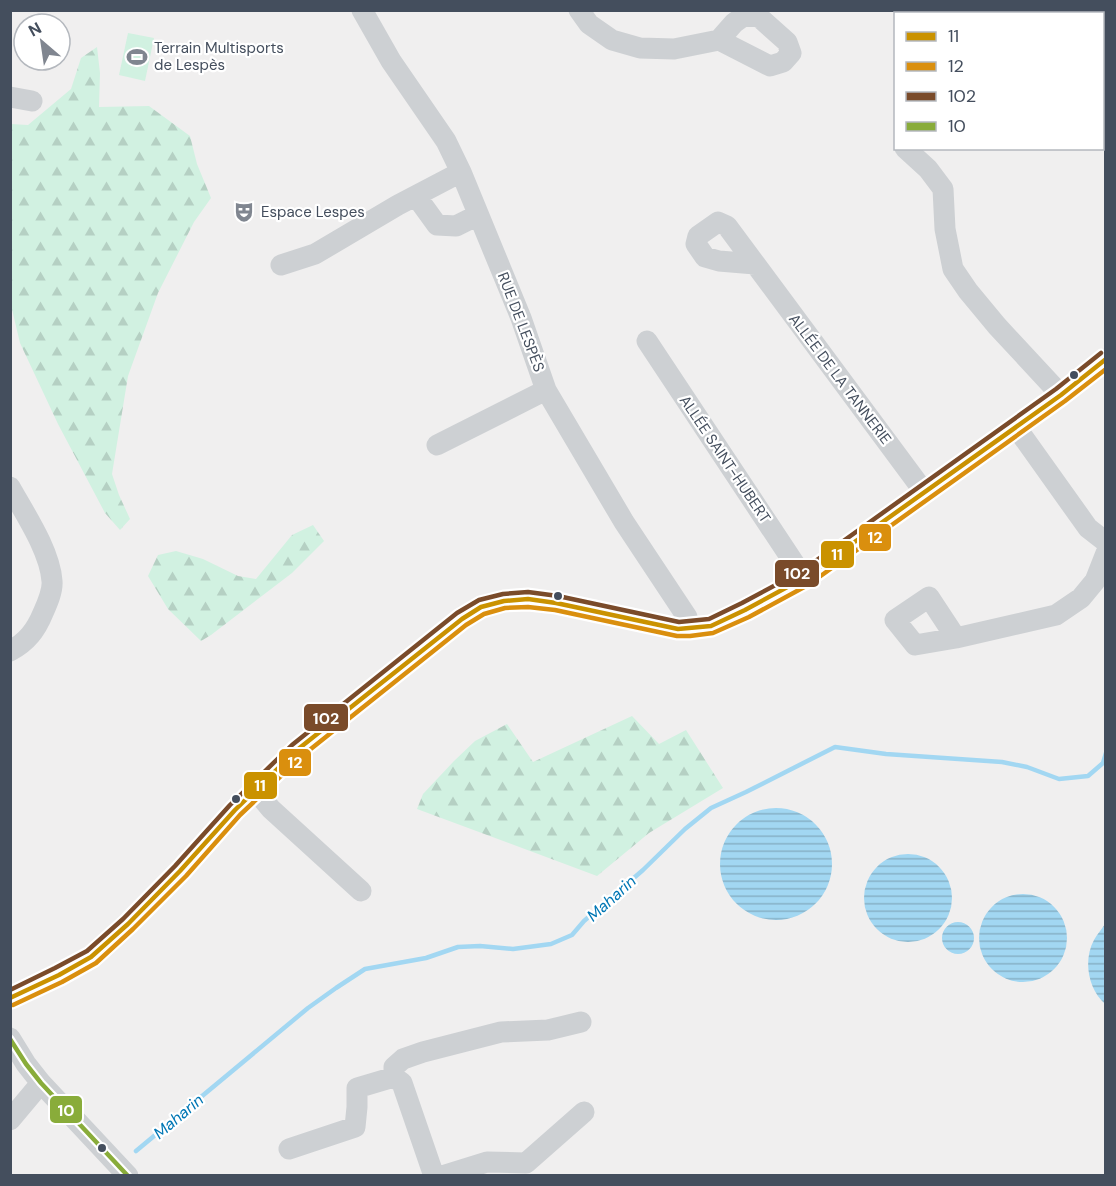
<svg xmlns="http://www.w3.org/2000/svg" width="1116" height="1186" font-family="'DM Sans',sans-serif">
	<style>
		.grass { fill: #d1f1e1 }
		.forest { fill: url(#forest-firs) }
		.water { fill: url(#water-rules) }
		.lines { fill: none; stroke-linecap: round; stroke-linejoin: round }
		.stream { stroke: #a2d7f2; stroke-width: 4.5 }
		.minor { stroke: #cdd0d3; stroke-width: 21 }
		.bus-1-casing { stroke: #fff; stroke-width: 9 }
		.bus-2-casing { stroke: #fff; stroke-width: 9 }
		.bus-3-casing { stroke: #fff; stroke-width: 9 }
		.bus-4-casing { stroke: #fff; stroke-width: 9 }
		.bus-1 { stroke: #ca9200; stroke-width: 4.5 }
		.bus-2 { stroke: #da8f0e; stroke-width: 4.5 }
		.bus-3 { stroke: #7a4b2a; stroke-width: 4.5 }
		.bus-4 { stroke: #89ac3a; stroke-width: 4.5 }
		.bus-dot { fill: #444e5d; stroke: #fff; stroke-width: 2 }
		.labels { text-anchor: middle; stroke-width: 4.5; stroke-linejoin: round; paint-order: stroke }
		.poi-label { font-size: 15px; fill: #444e5d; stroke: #fff; text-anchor: start }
		.street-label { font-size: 15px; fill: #444e5d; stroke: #fff }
		.water-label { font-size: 16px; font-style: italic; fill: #0077b5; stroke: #fff }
		.line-badge { stroke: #fff; stroke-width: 2 }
		.badge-label { font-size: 16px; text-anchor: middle; font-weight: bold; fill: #fff }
	</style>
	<defs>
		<pattern id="forest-firs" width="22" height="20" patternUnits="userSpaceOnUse" patternTransform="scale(1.5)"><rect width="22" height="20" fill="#d1f1e1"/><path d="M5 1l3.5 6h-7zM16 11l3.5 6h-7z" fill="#b5d0c3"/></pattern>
		<pattern id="water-rules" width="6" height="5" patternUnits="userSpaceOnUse" patternTransform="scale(1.5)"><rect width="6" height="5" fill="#a2d7f2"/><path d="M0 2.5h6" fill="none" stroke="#86b1c7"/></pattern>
	</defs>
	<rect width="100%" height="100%" fill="#f0efef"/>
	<!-- grass -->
	<path class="grass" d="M128 33 154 38 145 81 119 75Z"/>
	<!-- forest -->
	<path class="forest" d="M97 47 100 73 99 107 149 106 190 136 197 164 211 198 194 222 158 293 128 376 112 474 119 495 130 519 120 530 105 513 58 424 20 343 10 301 11 124 28 125 71 89 81 58Z
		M313 525 324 541 292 573 211 635 201 641 168 609 148 576 158 555 176 551 203 559 238 576 256 579 292 535Z
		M632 716 659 744 686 730 723 788 649 833 597 876 417 809 423 794 454 761 475 741 507 724 533 762Z"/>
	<!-- water -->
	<path class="water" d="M720 864a56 56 0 1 1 112 0a56 56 0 1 1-112 0Z
		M864 898a44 44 0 1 1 88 0a44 44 0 1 1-88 0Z
		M979 938a44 44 0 1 1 88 0a44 44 0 1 1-88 0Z
		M942 938a16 16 0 1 1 32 0a16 16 0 1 1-32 0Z
		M1105 924V1004C1088 989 1083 960 1094 940 1097 934 1102 929 1105 924Z"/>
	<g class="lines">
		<!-- stream -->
		<path class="stream" d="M136 1151 308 1008 336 988 365 969 426 958 458 947 480 946 513 949 551 944 572 935 584 921 643 870 685 829 711 808 746 792 835 747 886 754 1002 762 1027 767 1059 779 1088 776 1103 763 1106 753"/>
		<!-- minor -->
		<path class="minor" d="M362 10 391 61 446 141 461 172 521 318 546 390 624 522 687 617 689 629
			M579 10 589 24 612 40 640 48 674 49 719 40 734 23 745 15 759 17 787 42 791 53 783 62 770 66 719 40
			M10 97 32 101
			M905 148 928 169 943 189 945 229 953 269 968 291 997 326 1061 395
			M416 196 437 225 456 226 478 215
			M755 264 719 261 705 257 696 244 698 236 718 222 727 226 925 493
			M281 265 315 254 398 205 461 172
			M647 341 804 578
			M1016 427 1088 528 1106 542
			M437 445 546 390
			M10 487C25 514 50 551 52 581 53 591 47 604 43 613 36 630 27 642 10 651
			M956 638 929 597 895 620 915 645 956 638 1056 615 1081 598 1095 581 1106 553
			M255 790 271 809 361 891
			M10 998 23 993 59 975 91 957 128 924 180 871 235 810 297 750 462 619 481 607 504 601 528 599 556 603 678 629H689L711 626 745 610 804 578 925 493 1061 395 1106 359
			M10 1038 26 1064 41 1083 128 1176
			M10 1120 41 1083
			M289 1149 355 1127 357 1107V1088L394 1077
			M434 1176 402 1083 394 1077V1067L403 1059 423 1052 501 1032 548 1030 581 1022
			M442 1176 487 1162 526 1163 584 1112"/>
		<!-- bus-1 casing -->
		<g class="bus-1-casing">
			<path id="bus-1" d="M10 998 59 975 91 957 128 924 180 871 235 810 297 750 462 619 481 607 504 601 528 599 556 603 678 629 711 626 745 610 804 578 1061 395 1106 359"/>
		</g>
		<!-- bus-2 casing -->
		<g class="bus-2-casing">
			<path id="bus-2" d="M13 1005 62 982 96 963 133 929 186 876 240 815 302 756 466 625 484 614 505 608 528 607 555 610 677 636H690L713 633 749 617 808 585 1065 401 1106 369"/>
		</g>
		<!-- bus-3 casing -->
		<g class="bus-3-casing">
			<path id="bus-3" d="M10 990 55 968 87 951 123 919 175 866 230 805 292 745 457 613 479 600 503 594 528 592 558 596 679 622 709 619 742 603 800 572 1056 389 1101 353"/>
		</g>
		<!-- bus-4 casing -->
		<g class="bus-4-casing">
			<path id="bus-4" d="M10 1039 26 1064 41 1083 128 1176"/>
		</g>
		<!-- bus-1 -->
		<use href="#bus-1" class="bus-1"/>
		<!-- bus-2 -->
		<use href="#bus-2" class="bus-2"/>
		<!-- bus-3 -->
		<use href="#bus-3" class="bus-3"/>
		<!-- bus-4 -->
		<use href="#bus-4" class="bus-4"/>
	</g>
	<!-- icons -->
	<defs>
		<g id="stadium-bare" transform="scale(1.62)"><path d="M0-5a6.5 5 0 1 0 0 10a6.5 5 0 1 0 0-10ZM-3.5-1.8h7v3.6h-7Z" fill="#808690" stroke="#fff" stroke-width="2.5" paint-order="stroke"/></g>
		<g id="theatre-bare" transform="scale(1.62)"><path d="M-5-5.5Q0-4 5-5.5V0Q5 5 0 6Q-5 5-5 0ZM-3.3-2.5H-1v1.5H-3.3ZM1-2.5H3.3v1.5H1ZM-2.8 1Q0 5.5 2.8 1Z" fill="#808690" stroke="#fff" stroke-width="2.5" paint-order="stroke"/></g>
	</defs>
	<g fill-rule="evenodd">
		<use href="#stadium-bare" x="137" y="57"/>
		<use href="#theatre-bare" x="244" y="212"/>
	</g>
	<!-- markers -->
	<g class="bus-dot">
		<circle cx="1074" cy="375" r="5"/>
		<circle cx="558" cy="596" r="5"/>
		<circle cx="236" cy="799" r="5"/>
		<circle cx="102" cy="1148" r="5"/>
	</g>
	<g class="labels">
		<!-- poi labels -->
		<g class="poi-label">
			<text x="154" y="53">Terrain Multisports<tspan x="154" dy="17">de Lespès</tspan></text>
			<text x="261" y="217">Espace Lespes</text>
		</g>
		<!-- street labels -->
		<g class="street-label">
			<text transform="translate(521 322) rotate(69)" y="5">RUE DE LESPÈS</text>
			<text transform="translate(840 379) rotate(53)" y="5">ALLÉE DE LA TANNERIE</text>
			<text transform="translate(725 459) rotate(56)" y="5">ALLÉE SAINT-HUBERT</text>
		</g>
		<!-- water labels -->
		<g class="water-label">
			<text transform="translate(611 898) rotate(-42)" y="6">Maharin</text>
			<text transform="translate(178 1116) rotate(-40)" y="6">Maharin</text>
		</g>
	</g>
	<g class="line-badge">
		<rect x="858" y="523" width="34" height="29" rx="6" fill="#da8f0e"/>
		<rect x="820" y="540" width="35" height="29" rx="6" fill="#ca9200"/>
		<rect x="774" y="559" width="46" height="29" rx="6" fill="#7a4b2a"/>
		<rect x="303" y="703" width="46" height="29" rx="6" fill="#7a4b2a"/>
		<rect x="278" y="748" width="34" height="29" rx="6" fill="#da8f0e"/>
		<rect x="243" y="771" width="35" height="29" rx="6" fill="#ca9200"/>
		<rect x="49" y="1095" width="34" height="29" rx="6" fill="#89ac3a"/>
	</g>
	<g class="badge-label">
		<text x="875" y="543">12</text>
		<text x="837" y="560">11</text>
		<text x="797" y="579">102</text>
		<text x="326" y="724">102</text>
		<text x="295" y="768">12</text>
		<text x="260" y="791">11</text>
		<text x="66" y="1116">10</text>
	</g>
	<!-- border -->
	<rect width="1116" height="1186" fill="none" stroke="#444e5d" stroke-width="24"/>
	<!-- legend -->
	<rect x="894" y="12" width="210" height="138" fill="#ffffff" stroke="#b4b8be" stroke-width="1.5"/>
	<rect x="906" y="32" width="30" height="9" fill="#ca9200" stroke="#b4b8be" stroke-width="1.5"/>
	<text x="948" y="42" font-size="18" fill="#444e5d">11</text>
	<rect x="906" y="62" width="30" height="9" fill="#da8f0e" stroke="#b4b8be" stroke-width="1.5"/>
	<text x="948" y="72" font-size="18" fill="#444e5d">12</text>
	<rect x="906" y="92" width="30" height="9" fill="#7a4b2a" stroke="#b4b8be" stroke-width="1.5"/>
	<text x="948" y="102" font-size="18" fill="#444e5d">102</text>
	<rect x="906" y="122" width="30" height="9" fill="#89ac3a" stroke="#b4b8be" stroke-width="1.5"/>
	<text x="948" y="132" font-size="18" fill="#444e5d">10</text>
	<!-- north arrow -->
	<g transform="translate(42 42) rotate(331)"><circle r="28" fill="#ffffff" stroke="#b4b8be" stroke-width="1.5"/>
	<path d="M0-4.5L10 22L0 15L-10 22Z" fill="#808690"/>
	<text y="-9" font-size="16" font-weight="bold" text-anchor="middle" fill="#444e5d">N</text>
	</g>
</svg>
